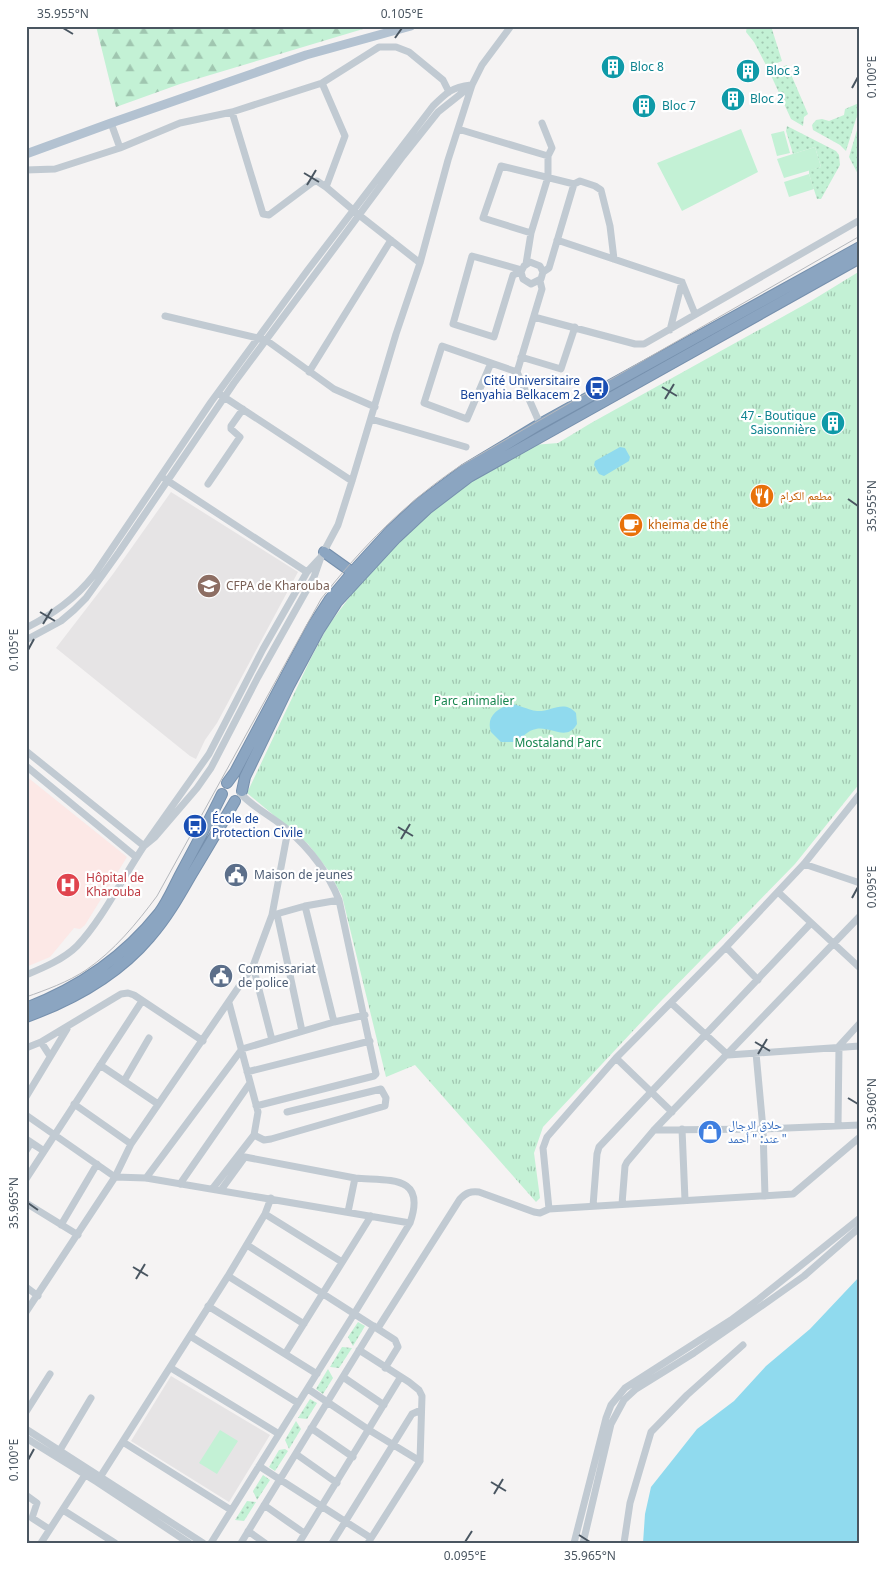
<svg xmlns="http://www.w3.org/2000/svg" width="886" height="1569" font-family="'Noto Sans','Noto Naskh Arabic',sans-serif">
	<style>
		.education { fill: #e6e4e5 }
		.medical { fill: #fce8e6 }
		.grass { fill: #c3f1d5 }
		.forest { fill: url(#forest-firs) }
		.park { fill: url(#park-tufts) }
		.garden { fill: url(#garden-dots) }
		.water { fill: #90daee }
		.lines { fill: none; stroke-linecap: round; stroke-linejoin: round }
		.highway-casing { stroke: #7690ad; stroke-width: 12 }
		.minor { stroke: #c1cad2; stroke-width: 7 }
		.major { stroke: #b3c2d1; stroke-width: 9 }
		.highway { stroke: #8ba5c1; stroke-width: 10 }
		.tram { stroke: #b5b8bd; stroke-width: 1 }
		.ticks { fill: none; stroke: #4a5661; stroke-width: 2 }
		.labels { text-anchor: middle; stroke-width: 4.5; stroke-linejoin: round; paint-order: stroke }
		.culture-label { font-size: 12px; fill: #0d838f; stroke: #fff; text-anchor: start }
		.transit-label { font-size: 12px; fill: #164399; stroke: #fff; text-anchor: end }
		.food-label { font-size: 12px; fill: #c56008; stroke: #fff; text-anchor: start }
		.education-label { font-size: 12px; fill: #785e54; stroke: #fff; text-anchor: start }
		.park-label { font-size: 12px; fill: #17864f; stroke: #fff }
		.service-label { font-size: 12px; fill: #4e5e75; stroke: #fff; text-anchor: start }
		.health-label { font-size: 12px; fill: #be3a42; stroke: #fff; text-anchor: start }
		.shop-label { font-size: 12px; fill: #366cbe; stroke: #fff; text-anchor: start }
		.neatline { fill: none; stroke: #4a5661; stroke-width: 2 }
		.ticks-label { font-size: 12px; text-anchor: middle; fill: #4a5661 }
	</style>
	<defs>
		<pattern id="forest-firs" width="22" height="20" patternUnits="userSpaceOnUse" patternTransform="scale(1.25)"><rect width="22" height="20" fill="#c3f1d5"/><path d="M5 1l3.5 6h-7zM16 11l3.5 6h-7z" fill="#a0c6b0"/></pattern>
		<pattern id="park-tufts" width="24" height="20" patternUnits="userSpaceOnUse" patternTransform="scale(1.25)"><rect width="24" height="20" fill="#c3f1d5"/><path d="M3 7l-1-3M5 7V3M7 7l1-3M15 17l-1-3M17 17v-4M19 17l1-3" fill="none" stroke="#a0c6b0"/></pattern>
		<pattern id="garden-dots" width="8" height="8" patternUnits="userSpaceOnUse" patternTransform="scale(1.25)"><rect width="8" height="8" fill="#c3f1d5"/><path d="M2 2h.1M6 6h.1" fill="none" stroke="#a0c6b0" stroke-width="1.8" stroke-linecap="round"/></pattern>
	</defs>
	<rect width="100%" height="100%" fill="#f5f3f3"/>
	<!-- education -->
	<path class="education" d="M171 492 298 572 217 723 205 740 196 759 190 756 56 648 113 574Z
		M171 1376 270 1435 229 1502 131 1441Z"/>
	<!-- medical -->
	<path class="medical" d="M26 776 127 857 85 925 80 929 74 928 50 957 26 967Z"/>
	<!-- grass -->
	<path class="grass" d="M741 129 758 172 682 211 657 163Z
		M784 131 790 153 777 156 771 134Z
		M815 147 821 167 784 178 777 159Z
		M809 174 814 189 789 197 784 182Z
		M220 1430 238 1441 217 1474 199 1463Z"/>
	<!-- forest -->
	<path class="forest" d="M96 26H373L180 84 116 107Z"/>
	<!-- park -->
	<path class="park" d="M860 271V783L795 864 661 1001 543 1127 534 1153 540 1198 536 1202 415 1065 386 1077 342 896 328 870 308 844 247 793 311 658 328 626 360 583 394 546 437 505 471 480 533 445 558 443 591 423 811 301Z"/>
	<!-- garden -->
	<path class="garden" d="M747 26H771L782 61 767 67 754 42 746 32Z
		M787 65 808 114 804 117 803 126 791 119 769 71Z
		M859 103 860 106 846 151 840 145 813 130 812 125 816 120 822 119 829 121 844 115 845 109Z
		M860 120V178L849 157Z
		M787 126 836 151 839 155 840 165 821 199H817L809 174V170L821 167 815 147 793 154 786 131Z
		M358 1322 365 1326 353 1346 348 1337Z
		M342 1347 352 1348 339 1368 330 1367Z
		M328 1369 333 1378 323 1394 316 1389Z
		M310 1399 317 1403 307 1419 298 1418Z
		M296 1421 301 1429 289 1449 285 1440Z
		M285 1449 288 1451 275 1471 269 1467 279 1450Z
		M263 1475 270 1480 257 1500 253 1491Z
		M247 1501 256 1502 244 1521 235 1520Z"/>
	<!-- water -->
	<path class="water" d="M620 447 625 448 630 457 629 461 604 476 599 474 594 465 595 461Z
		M509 704C519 704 527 710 537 711 551 712 564 699 576 713L577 724C567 742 551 726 536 729 528 730 523 737 517 742H501L491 732C486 717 496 710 509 704Z
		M860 1276V1543H643L645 1514 651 1487 678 1453 697 1429 734 1401 766 1366 810 1329Z"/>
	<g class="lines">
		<!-- highway casing -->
		<g class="highway-casing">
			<path id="highway" d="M324 552 352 572
				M227 783 235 772 312 627 330 599 357 567 390 531 420 503 464 470 540 424 860 247
				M242 791 245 777 289 686 319 630 337 602 396 538 427 509 469 477 860 258
				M26 1008C78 988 124 957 159 913 168 901 174 886 181 873 195 847 209 821 222 794
				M26 1017C73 1000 117 976 150 937 166 919 178 898 190 877 205 852 220 827 235 801"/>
		</g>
		<!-- minor -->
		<path class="minor" d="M322 83 345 136 326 187
			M232 112 263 214 269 215 313 182 317 181 326 187 359 215 420 263
			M111 123 120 148
			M542 123 552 148 548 156
			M458 129 548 156V177L531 233 526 264
			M26 170 55 169 120 148 180 123 232 112 322 83 379 47H396L409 52 443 80 449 92
			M574 184 580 181 595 186 601 190 610 226 614 259
			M531 233 483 218 501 166 574 184 549 268 543 272
			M557 240 682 282 695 314
			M521 272 523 279 531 284 541 279 543 272 540 266 530 262 524 266 521 272 513 275 494 337 453 324 472 256 522 270
			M540 281 542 289 517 372 540 424
			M165 316 266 340 334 389 375 407
			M534 317 635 344H644L860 220
			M670 330 682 282
			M521 357 561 369 575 327
			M491 363 467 419 424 403 442 346 517 372
			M309 372 391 240
			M221 395 352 481
			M371 419 466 447
			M165 479 307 572
			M208 484 240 437 231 429V426L243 409
			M322 555 338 525 352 481 396 334 420 263 448 160 472 85 482 65 511 26
			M321 557 314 577 258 677 211 768 197 788 155 837 144 846 209 754 263 649 307 572Z
			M26 628C53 614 75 599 94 575L211 402 307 271 433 106C446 93 452 87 471 85
			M26 640 61 621 74 610 86 598 119 552 234 383 403 156 438 112 472 85
			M26 751 144 846C123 877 102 920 77 946 64 959 43 968 26 975
			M26 766 136 857
			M241 794C255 809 273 817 288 830 310 849 328 873 339 900L376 1074 374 1076 256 1106
			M860 794 804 864 726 947 616 1058 547 1137 543 1148 549 1209 793 1194 860 1137
			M804 864 860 883
			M778 892 860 968
			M305 906 334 1022
			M277 914 302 1031
			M273 915 305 906 339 900
			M726 947 758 980
			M253 966 272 1040
			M671 1003 728 1055 860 1046
			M41 1042 50 1056
			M26 1048 41 1042 121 994 128 993 134 995 203 1041
			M756 1053 763 1129 765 1196
			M616 1058 672 1112
			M100 1065 158 1104
			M247 1072 370 1041
			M124 1081 149 1038
			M26 1097 67 1029
			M74 1104 131 1144
			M26 1115 115 1177 146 1178 410 1223 354 1314 211 1543
			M838 1126 839 1046 860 1023
			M682 1129 685 1200
			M654 1130 763 1129 860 1125
			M254 1135 264 1140 271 1139 385 1106 386 1098 381 1089 287 1112
			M26 1139 44 1151 31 1143 26 1151
			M146 1178 242 1049 334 1022 365 1015
			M355 1178C389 1181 427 1174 410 1223
			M26 1179 142 1001
			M180 1184 250 1083
			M213 1188 254 1135 258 1112 229 1003
			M221 1190 245 1157 355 1178 348 1212
			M26 1203 78 1235
			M622 1204 625 1166 627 1162 654 1130 860 916
			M593 1206 597 1154 599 1147 811 923
			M265 1214 342 1262
			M61 1225 97 1164
			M247 1245 395 1340 398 1347 385 1368
			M228 1276 304 1324
			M26 1287 38 1296
			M208 1306 317 1374
			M26 1312 115 1177 131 1144 253 966 272 915 288 830
			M378 1328 460 1199C466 1193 470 1191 479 1192L534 1212 540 1213 549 1209
			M190 1336 298 1403
			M359 1350 409 1382 419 1390 422 1396 420 1461 368 1543
			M285 1354 371 1216
			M171 1368 279 1434
			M343 1377 384 1405
			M308 1389 369 1430 420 1461
			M26 1412 50 1374
			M311 1428 353 1457
			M26 1429 203 1543
			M26 1438 97 1482 189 1543
			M123 1442 231 1510
			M60 1450 91 1398
			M296 1454 337 1483
			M259 1466 371 1538
			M97 1482 228 1276 265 1214 271 1198
			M26 1495 37 1503 32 1518 49 1529
			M264 1505 304 1533
			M63 1510 115 1543
			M248 1531 265 1543
			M26 1542 27 1543
			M41 1543 85 1475
			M241 1543 374 1326
			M299 1543 400 1378
			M332 1543 412 1414 421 1410
			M574 1543 606 1418 611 1405 625 1388 731 1320 759 1299 860 1218
			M583 1543 611 1424 624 1400 636 1389 694 1353 773 1298 804 1276 860 1227
			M624 1543 630 1503 651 1432 687 1395 743 1345"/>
		<!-- major -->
		<path class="major" d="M26 154 111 123 306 55 411 26"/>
		<!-- highway -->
		<use href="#highway" class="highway"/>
		<!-- tram -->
		<path class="tram" d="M26 997C46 990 68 982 86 970 114 951 137 923 157 896L321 599C361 548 406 502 460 466L860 236"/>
	</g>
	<!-- ticks -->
	<path class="ticks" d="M63 28 73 34M395 38 402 28M852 88 858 77M304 173 319 182M307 185 316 170M662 387 677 396M665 399 674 384M848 499 858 506M40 612 55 621M43 624 52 609M28 650 34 639M398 827 413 836M401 839 410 824M852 898 858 887M755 1042 770 1051M758 1054 767 1039M848 1098 858 1104M28 1203 38 1210M133 1267 148 1276M136 1279 145 1264M28 1460 34 1449M491 1482 506 1491M494 1494 503 1479M579 1535 590 1542M465 1542 472 1531"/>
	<!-- icons -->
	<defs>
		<g id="building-disc" transform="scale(1.25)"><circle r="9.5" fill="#0f9aa8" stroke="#fff"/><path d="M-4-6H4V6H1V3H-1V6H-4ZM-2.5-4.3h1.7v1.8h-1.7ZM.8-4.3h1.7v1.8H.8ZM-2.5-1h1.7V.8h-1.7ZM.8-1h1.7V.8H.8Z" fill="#fff"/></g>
		<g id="bus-disc" transform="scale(1.25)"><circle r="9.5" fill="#1a4fb4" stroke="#fff"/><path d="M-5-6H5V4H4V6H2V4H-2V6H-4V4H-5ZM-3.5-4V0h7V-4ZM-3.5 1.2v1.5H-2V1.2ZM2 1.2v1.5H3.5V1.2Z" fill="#fff"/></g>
		<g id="restaurant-disc" transform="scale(1.25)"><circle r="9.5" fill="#e8710a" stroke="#fff"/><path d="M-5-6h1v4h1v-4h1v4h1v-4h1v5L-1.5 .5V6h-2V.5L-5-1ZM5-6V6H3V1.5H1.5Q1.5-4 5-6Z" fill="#fff"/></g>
		<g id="cafe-disc" transform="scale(1.25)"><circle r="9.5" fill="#e8710a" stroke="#fff"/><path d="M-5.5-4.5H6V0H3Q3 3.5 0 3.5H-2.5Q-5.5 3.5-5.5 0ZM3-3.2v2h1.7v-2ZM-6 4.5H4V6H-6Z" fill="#fff"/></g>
		<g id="university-disc" transform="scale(1.25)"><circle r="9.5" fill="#8d6e63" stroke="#fff"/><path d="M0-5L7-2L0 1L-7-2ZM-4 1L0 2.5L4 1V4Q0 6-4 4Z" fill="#fff"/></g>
		<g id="civic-disc" transform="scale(1.25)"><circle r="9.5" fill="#5c6f8a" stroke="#fff"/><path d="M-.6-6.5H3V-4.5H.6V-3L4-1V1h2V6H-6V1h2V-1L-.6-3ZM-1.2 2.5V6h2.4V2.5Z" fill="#fff"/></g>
		<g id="hospital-disc" transform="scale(1.25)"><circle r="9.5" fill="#e0444e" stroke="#fff"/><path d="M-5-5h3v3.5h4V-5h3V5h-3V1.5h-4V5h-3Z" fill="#fff"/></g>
		<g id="shop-disc" transform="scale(1.25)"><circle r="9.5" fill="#3f7fe0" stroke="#fff"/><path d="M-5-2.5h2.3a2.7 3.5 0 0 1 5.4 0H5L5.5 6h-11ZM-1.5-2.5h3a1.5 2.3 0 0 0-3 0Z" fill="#fff"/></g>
	</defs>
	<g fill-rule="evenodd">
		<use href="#building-disc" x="613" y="67"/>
		<use href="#building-disc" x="748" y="71"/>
		<use href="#building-disc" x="733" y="99"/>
		<use href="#building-disc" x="644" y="106"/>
		<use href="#bus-disc" x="597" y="388"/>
		<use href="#building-disc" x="833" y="423"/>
		<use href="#restaurant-disc" x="762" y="496"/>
		<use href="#cafe-disc" x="631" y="525"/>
		<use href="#university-disc" x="209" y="586"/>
		<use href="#bus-disc" x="195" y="826"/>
		<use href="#civic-disc" x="236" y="875"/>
		<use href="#hospital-disc" x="68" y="885"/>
		<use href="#civic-disc" x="221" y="976"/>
		<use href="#shop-disc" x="710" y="1132"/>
	</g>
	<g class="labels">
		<!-- culture labels -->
		<g class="culture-label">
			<text x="630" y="71">Bloc 8</text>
			<text x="766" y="75">Bloc 3</text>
			<text x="750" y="103">Bloc 2</text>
			<text x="662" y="110">Bloc 7</text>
			<text x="816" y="420" text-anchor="end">47 - Boutique<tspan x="816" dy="14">Saisonnière</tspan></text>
		</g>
		<!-- transit labels -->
		<g class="transit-label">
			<text x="580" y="385">Cité Universitaire<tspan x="580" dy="14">Benyahia Belkacem 2</tspan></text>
			<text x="212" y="823" text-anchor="start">École de<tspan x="212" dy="14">Protection Civile</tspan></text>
		</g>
		<!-- food labels -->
		<g class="food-label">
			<text x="780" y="500">مطعم الكرام</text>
			<text x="648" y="529">kheima de thé</text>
		</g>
		<!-- education labels -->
		<g class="education-label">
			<text x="226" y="590">CFPA de Kharouba</text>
		</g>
		<!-- park labels -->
		<g class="park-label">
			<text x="474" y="705">Parc animalier</text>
			<text x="558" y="747">Mostaland Parc</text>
		</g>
		<!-- service labels -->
		<g class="service-label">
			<text x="254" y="879">Maison de jeunes</text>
			<text x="238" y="973">Commissariat<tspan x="238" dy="14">de police</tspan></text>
		</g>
		<!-- health labels -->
		<g class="health-label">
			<text x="86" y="882">Hôpital de<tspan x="86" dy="14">Kharouba</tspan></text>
		</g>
		<!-- shop labels -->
		<g class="shop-label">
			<text x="728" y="1129">حلاق الرجال<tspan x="728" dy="14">عند: " أحمد "</tspan></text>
		</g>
	</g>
	<!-- border -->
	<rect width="886" height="1569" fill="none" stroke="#ffffff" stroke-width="55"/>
	<rect x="28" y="28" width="830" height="1514" class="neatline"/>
	<g class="ticks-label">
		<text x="63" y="18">35.955°N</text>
		<text x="402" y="18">0.105°E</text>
		<text transform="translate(872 77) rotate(-90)" y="4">0.100°E</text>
		<text transform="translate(872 506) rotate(-90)" y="4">35.955°N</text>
		<text transform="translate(14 650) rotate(-90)" y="4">0.105°E</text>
		<text transform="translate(872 887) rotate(-90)" y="4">0.095°E</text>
		<text transform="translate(872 1104) rotate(-90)" y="4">35.960°N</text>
		<text transform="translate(14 1203) rotate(-90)" y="4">35.965°N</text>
		<text transform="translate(14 1460) rotate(-90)" y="4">0.100°E</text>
		<text x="465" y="1560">0.095°E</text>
		<text x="590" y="1560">35.965°N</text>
	</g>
</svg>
